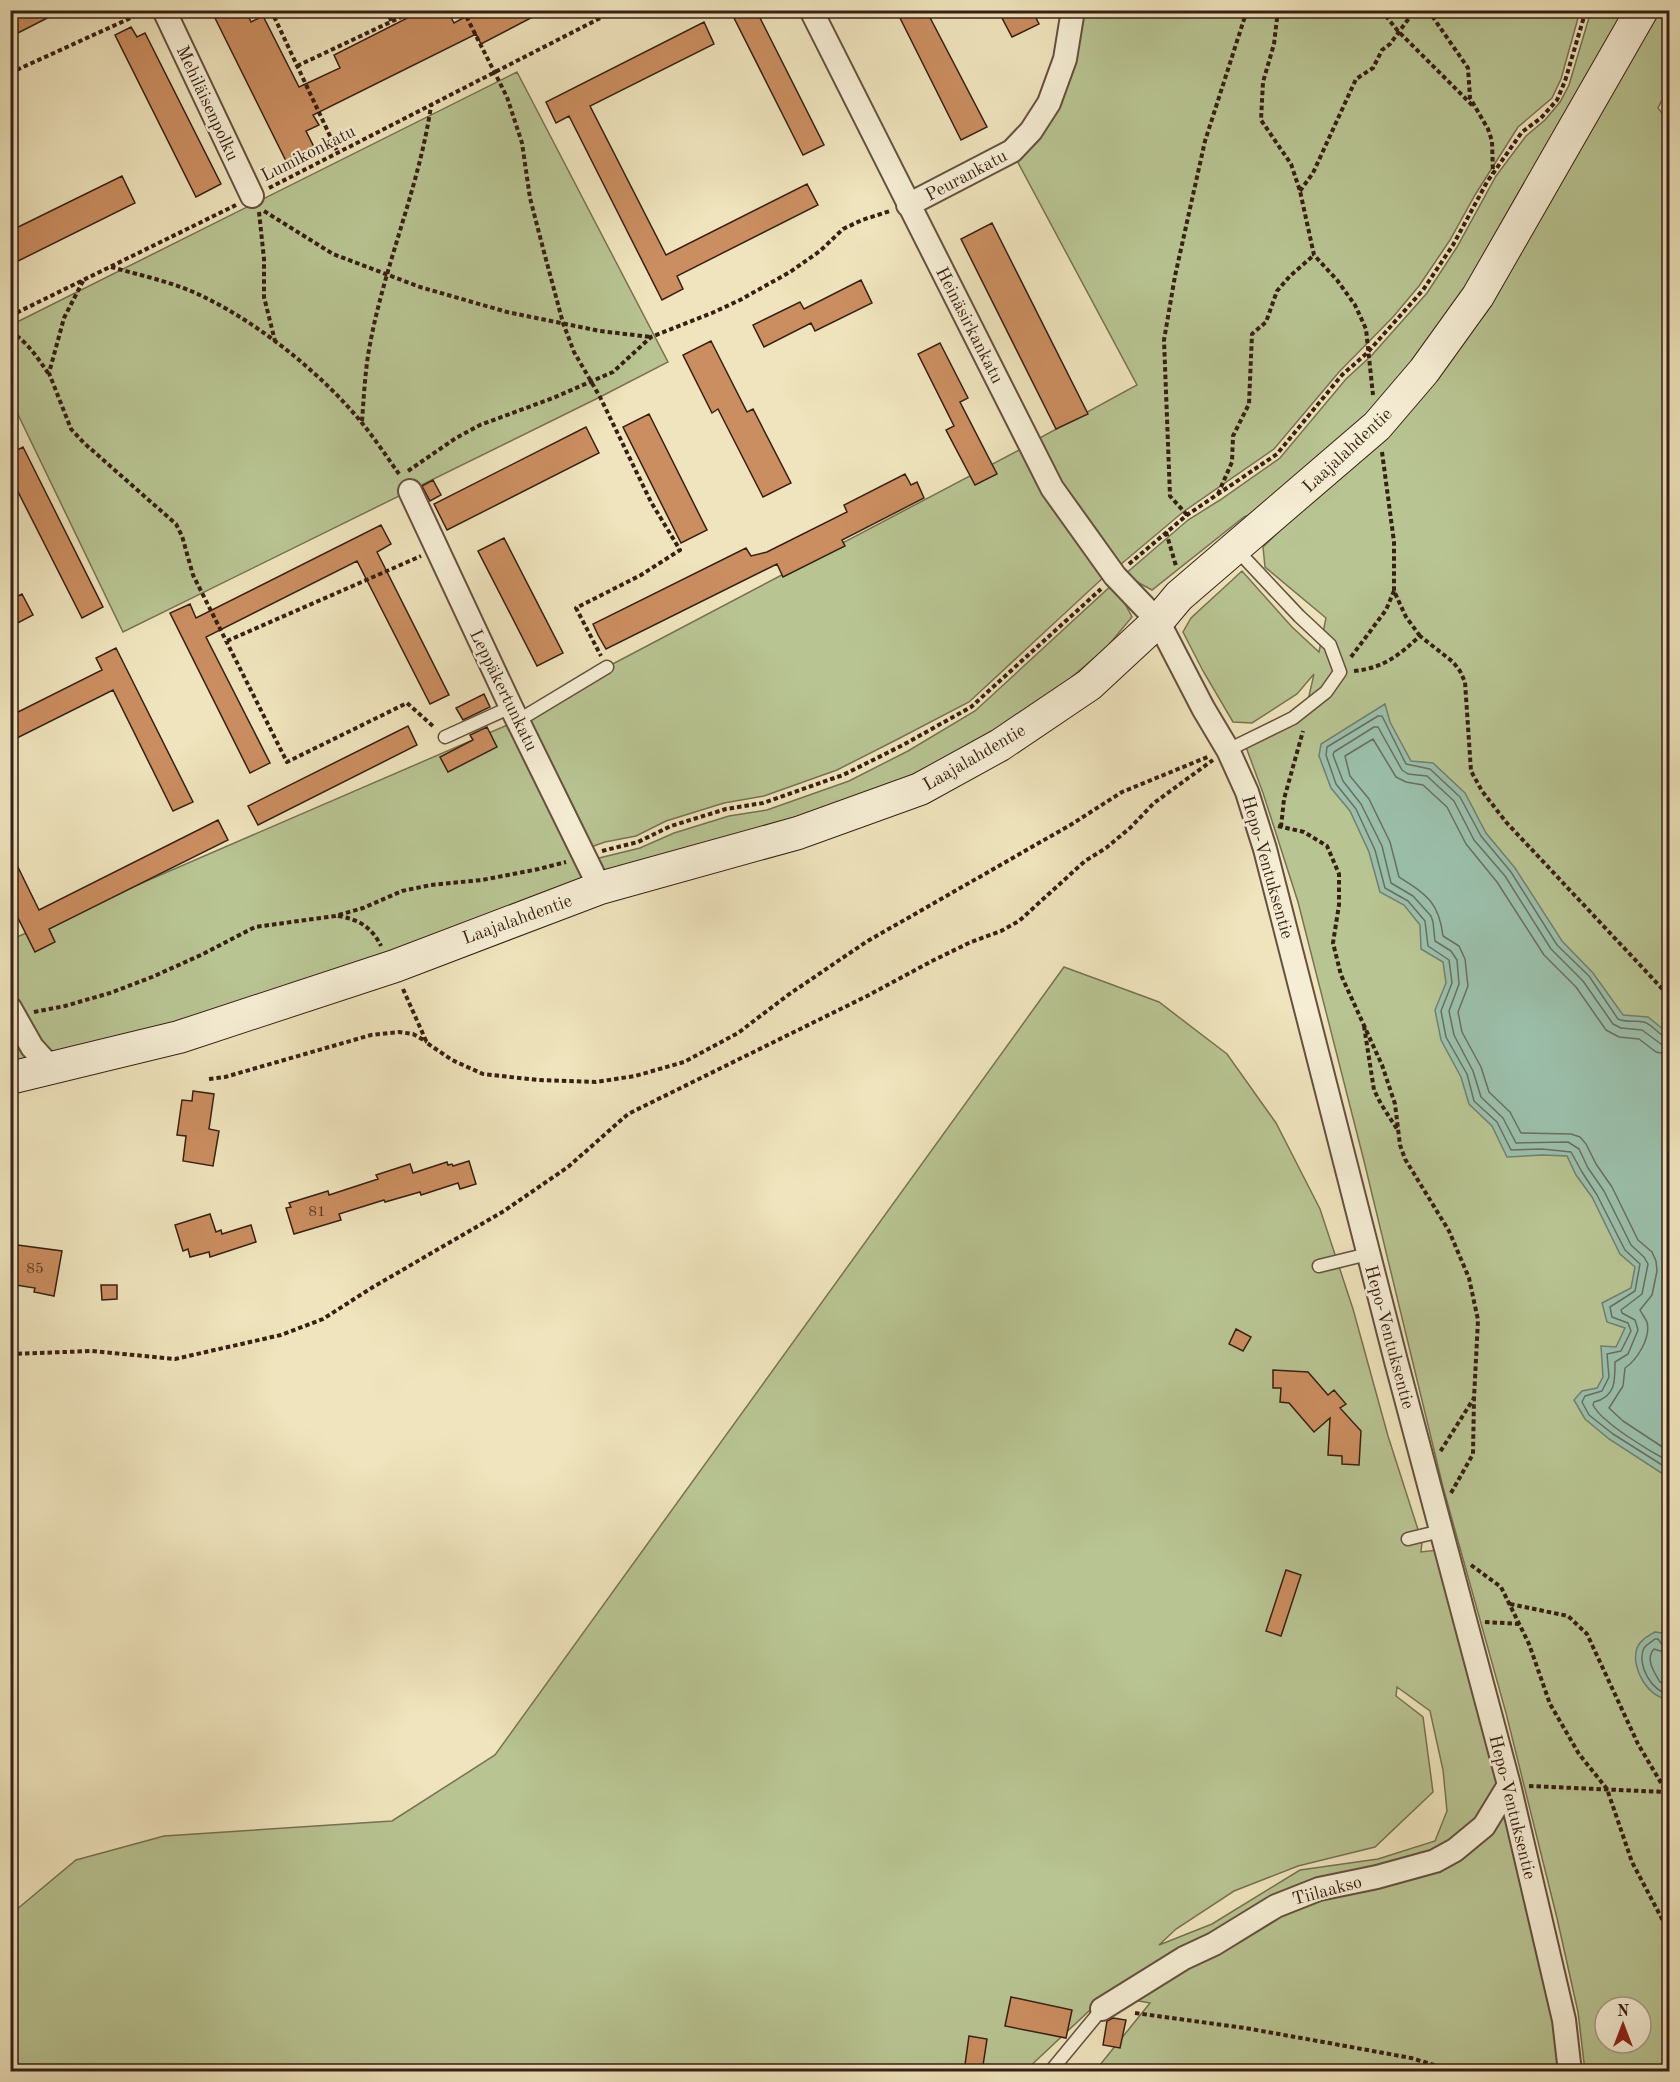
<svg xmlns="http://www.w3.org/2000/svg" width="1680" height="2082" font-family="'Old Standard TT',serif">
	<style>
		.green { fill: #b8c492; stroke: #787253; stroke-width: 1.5; fill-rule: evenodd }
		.water { fill: #9bbfab; stroke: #737f6f; stroke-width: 1.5 }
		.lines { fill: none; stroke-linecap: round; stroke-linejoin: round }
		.shore { stroke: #6a6f60; stroke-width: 1.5 }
		.building { fill: #cb8e60; stroke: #381f14; stroke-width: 1.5 }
		.lane-casing { stroke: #66503e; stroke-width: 15 }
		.street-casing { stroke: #66503e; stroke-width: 26 }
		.secondary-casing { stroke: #381f14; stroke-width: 34 }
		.path { stroke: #381f14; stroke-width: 4; stroke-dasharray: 4.5 3; stroke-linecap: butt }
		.lane { stroke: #f5edd4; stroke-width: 12 }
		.street { stroke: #f5edd4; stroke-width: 22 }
		.secondary { stroke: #f5edd4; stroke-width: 32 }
		.labels { text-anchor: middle; stroke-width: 4.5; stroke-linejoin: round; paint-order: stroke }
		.number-label { font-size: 15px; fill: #5d3b27 }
		.street-label { font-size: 18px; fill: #381f14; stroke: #f5edd4 }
	</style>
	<rect width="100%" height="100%" fill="#efe4bd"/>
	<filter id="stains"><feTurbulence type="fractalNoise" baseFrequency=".00333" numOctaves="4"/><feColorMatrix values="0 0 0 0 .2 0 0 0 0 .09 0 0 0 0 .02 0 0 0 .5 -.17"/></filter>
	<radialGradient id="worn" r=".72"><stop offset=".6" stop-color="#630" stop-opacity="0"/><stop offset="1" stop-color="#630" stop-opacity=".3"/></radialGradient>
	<!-- green -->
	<path class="green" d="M1079 11H1580L1561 79 1552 98 1518 127 1475 195 1450 240 1419 286 1393 317 1339 372 1274 449 1183 512 1120 565 1060 482 1036 440 1137 385 1015 157Z
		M1591 11H1631L1534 182 1417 365 1327 457 1266 509 1244 517 1152 590 1124 575 1188 520 1220 500 1280 458 1346 379 1372 355 1427 293 1457 247 1496 176 1526 136 1545 120 1560 102 1569 85Z
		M1656 11H1669V86L1658 108 1670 123 1669 2071H1585L1578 2012 1557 1918 1506 1713 1443 1487 1364 1161 1298 902 1263 793 1246 747 1306 709 1314 674 1297 694 1252 723 1233 722 1203 671 1183 632 1191 618 1242 571 1292 627 1319 652 1326 618 1265 567 1263 547 1387 425ZM1605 2007H1641V2043H1605Z
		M517 72 668 362 600 397 123 632 11 400V325Z
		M1023 448 1105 576 969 702 898 739 837 770 764 796 724 803 666 821 636 836 605 842 588 848 526 716 607 667Z
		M1114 583 1132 617 1106 648 1067 681 998 731 914 774 802 820 608 876 595 859 640 848 674 833 729 816 767 810 849 781 908 751 975 711Z
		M519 720 600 888 11 1078 10 940Z
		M1064 967 1159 1002 1227 1054 1276 1123 1320 1209 1353 1309 1388 1436 1422 1542 1421 1552 1446 1549 1570 2071H1095L1150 2003 1106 1995 1025 2071H11L10 1915 76 1860 164 1836 392 1821 495 1755ZM1397 1687 1430 1711 1443 1770 1447 1811 1435 1841 1378 1859 1300 1870 1212 1924 1159 1945 1176 1929 1234 1891 1298 1866 1375 1847 1433 1792 1423 1717 1396 1696Z"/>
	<!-- water -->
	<path class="water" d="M1385 704 1390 722 1411 761 1433 763 1465 793 1486 833 1515 868 1562 941 1593 973 1623 1015 1648 1017 1669 1034V1476H1666L1609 1439 1585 1419 1574 1400 1582 1391 1597 1388 1603 1377 1601 1346 1616 1347 1625 1328 1607 1322 1602 1303 1631 1288 1635 1267 1620 1254 1592 1197 1576 1175 1567 1156 1542 1155 1507 1157 1492 1126 1469 1104 1461 1077 1441 1040 1435 1010 1446 983 1443 962 1421 949 1420 925 1404 905 1380 892 1369 852 1350 811 1331 788 1319 756 1321 744Z
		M1655 1632 1662 1633 1666 1641H1669V1699C1649 1699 1630 1668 1637 1648 1640 1640 1648 1636 1655 1632Z"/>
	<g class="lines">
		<!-- shore -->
		<path class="shore" d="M1670 1038C1659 1037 1654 1025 1644 1022 1635 1020 1626 1023 1618 1019L1589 976 1557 945 1511 872 1481 836 1460 797 1430 769 1406 764 1382 716H1378L1327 747 1326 755 1336 784 1356 809 1375 850 1385 888 1408 901 1425 921 1428 946 1449 960 1452 983 1441 1011 1446 1037 1467 1074 1474 1101 1497 1122 1511 1150 1542 1149 1571 1152 1582 1172 1597 1195 1625 1250 1640 1264 1635 1291 1610 1307 1612 1317 1628 1323 1631 1331 1621 1351 1607 1354 1609 1377 1602 1391 1585 1396 1582 1402 1589 1415 1613 1434 1670 1470
			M1670 1046 1661 1044 1642 1030 1621 1028 1613 1024 1583 981 1551 949 1505 876 1474 840 1454 801 1427 776 1408 774 1402 770 1378 727H1374L1334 752 1333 755 1343 781 1361 804 1382 846 1391 883 1413 896 1431 916 1433 922 1435 941 1451 951 1457 960 1459 984 1449 1011 1454 1035 1473 1071 1481 1097 1503 1118 1516 1143 1568 1142 1579 1149 1588 1168 1604 1191 1631 1245 1644 1257 1648 1264 1642 1294 1621 1310 1622 1313 1635 1320 1638 1330 1628 1354 1615 1362C1615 1380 1616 1397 1594 1402L1593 1405C1602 1423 1651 1452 1670 1462
			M1670 1055 1656 1052 1639 1039 1619 1037 1606 1030 1576 987 1544 955 1497 882 1466 844 1447 807 1423 785 1406 782 1396 777 1373 739 1345 756 1350 776 1369 799 1390 842 1399 877C1426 894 1439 902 1443 936L1459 946 1465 959 1468 986 1458 1012 1462 1032 1481 1067 1489 1092 1510 1112 1521 1133 1571 1134 1580 1137 1586 1144 1596 1164 1612 1187 1638 1240 1652 1252 1656 1261 1657 1271 1652 1295 1640 1310C1642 1314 1645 1318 1647 1322 1651 1338 1637 1360 1625 1368L1623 1386 1609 1408 1623 1421 1670 1452
			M1670 1647 1663 1646 1658 1639H1655C1651 1642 1647 1644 1644 1648 1636 1664 1652 1693 1670 1694
			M1670 1654 1654 1649C1645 1659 1654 1672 1660 1682L1670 1686"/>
	</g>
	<!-- building -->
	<path class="building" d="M10 10H63L10 37Z
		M211 10H246L251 22 263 16 299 87 340 68 334 55 423 10H447L454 23 478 10H546L481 44 476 34 313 115 319 125 306 131 314 147 286 161Z
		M730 10H756L824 145 803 155Z
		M896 10H926L987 127 961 140Z
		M1017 10H1032L1039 24 1012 37 1002 18Z
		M704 22 714 44 590 106 666 255 807 184 818 205 677 276 683 289 662 300 569 116 556 123 546 102Z
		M131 27 137 37 145 33 221 184 196 197 115 35Z
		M122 176 135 203 10 265V231Z
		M992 223 1088 414 1056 429 961 239Z
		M861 280 872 303 815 331 811 323 764 347 753 325 800 302 804 309Z
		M711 341 747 412 753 409 791 483 763 497 718 409 712 413 683 355Z
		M940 343 968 398 960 402 997 474 975 485 946 430 954 426 918 354Z
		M649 414 707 530 681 543 623 427Z
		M586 427 599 453 447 530 434 504Z
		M23 447 103 607 82 618 10 476V454Z
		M905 474 911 485 917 482 924 498 842 540 845 546 783 577 777 564 606 649 598 635 593 624 746 548 751 556 767 552 847 512 844 505Z
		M433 480 441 495 430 501 422 486Z
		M381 525 391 544 377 552 449 695 430 704 357 561 206 637 270 763 250 773 170 613 190 604 196 618Z
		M504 538 563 653 537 666 478 551Z
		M22 594 33 615 10 627V600Z
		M116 648 193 802 173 811 113 690 15 739 10 729V716L102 670 96 658Z
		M484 694 490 707 463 720 456 708Z
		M408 726 417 745 258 825 248 806Z
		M487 727 497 747 448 772 440 757 473 740 470 735Z
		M218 820 228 840 49 929 55 942 35 952 10 902V851L39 910Z
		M193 1091 214 1094 209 1129 219 1131 213 1166 183 1161 186 1136 177 1135 182 1100 192 1101Z
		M469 1161 476 1184 460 1189 458 1183 421 1195 420 1192 385 1202 384 1200 339 1214 341 1220 294 1234 286 1208 291 1207 289 1203 328 1191 329 1195 378 1179 376 1175 410 1164 413 1173 447 1162 448 1165 452 1164 453 1166Z
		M210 1214 216 1232 221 1230 222 1234 251 1225 256 1242 210 1257 209 1252 190 1257 188 1249 183 1251 175 1225Z
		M10 1244 62 1251 54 1296 34 1292 35 1288 10 1284Z
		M101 1285H117V1299L102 1300Z
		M1236 1329 1251 1337 1243 1351 1229 1344Z
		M1273 1370 1308 1372 1328 1395 1334 1390 1346 1404 1340 1408 1361 1431 1359 1465 1342 1464V1456L1328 1455 1330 1418 1314 1432 1289 1403 1280 1402 1281 1388H1273Z
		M1286 1570 1301 1575 1281 1636 1266 1631Z
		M1011 1997 1072 2010 1066 2038 1005 2026Z
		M1113 2018 1126 2020 1120 2048 1103 2045 1107 2021Z
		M969 2036 987 2039 982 2072H964Z"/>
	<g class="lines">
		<!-- lane casing -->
		<g class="lane-casing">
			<path id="lane" d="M519 720 607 667
				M445 737 511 707
				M1228 750 1293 718 1326 692 1340 672 1330 645 1299 616 1236 549
				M1319 1266 1368 1254
				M1408 1539 1441 1531
				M1050 2072 1102 2009"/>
		</g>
		<!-- street casing -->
		<g class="street-casing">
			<path id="street" d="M164 10 252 196
				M811 10 1052 488 1115 576 1158 621 1203 708 1228 750 1247 792 1265 849 1396 1361 1509 1785 1564 2020 1570 2072
				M908 205 1012 151 1031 131 1049 103 1065 59 1073 10
				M410 491 511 707 600 888
				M10 1008 32 1047 52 1069
				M1102 2009 1184 1958 1214 1944 1276 1906 1319 1889 1377 1877 1435 1861 1455 1850 1484 1826 1509 1785"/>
		</g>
		<!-- secondary casing -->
		<g class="secondary-casing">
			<path id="secondary" d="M10 1078 179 1037 395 966 600 888 798 833 920 789 1000 745 1089 685 1158 621 1179 596 1377 426 1424 371 1478 296 1642 10"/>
		</g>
		<!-- path -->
		<path class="path" d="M271 10 338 153
			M386 10 392 22
			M463 10 507 97 522 143 530 198 544 252 563 323 574 352 600 397 651 502 680 550 641 575 576 608 601 656
			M1278 10 1274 44 1263 82 1261 120 1291 164 1300 191 1314 255 1337 280 1355 305 1366 329 1373 395
			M1381 10 1398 31 1473 106
			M1428 10 1468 68 1470 98 1488 129 1492 141 1493 174
			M297 66 416 10
			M10 73 146 11
			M269 188 616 10
			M1300 191 1313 173 1356 79 1373 68 1382 50 1390 44 1415 10
			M264 211 333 254 420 287 507 312 600 331 651 337
			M259 212 264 259V297L275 341
			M111 267C143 276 177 283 206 298 261 325 323 375 362 423 375 439 387 457 399 474
			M83 281 64 318 49 373 71 429 84 443 176 524 182 536 193 575 287 762 407 703 435 728
			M10 316 236 205
			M10 332C27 341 37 357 48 373
			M362 421C364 396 365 370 370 344 385 264 419 187 431 106
			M1382 452 1394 542V591L1406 617 1420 636
			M408 471 456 438 480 425 553 398 613 372 651 337 712 313 740 300 790 272 820 251 843 229 862 220 890 211
			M1218 494 1232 462 1233 436 1249 404 1252 334 1266 322 1277 291 1290 276 1314 255
			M1187 515 1170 496 1164 340 1175 276 1205 141 1247 10
			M1166 532 1176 566
			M1129 564 1187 515 1277 454 1342 375 1367 353 1423 290 1453 245 1487 182 1522 132 1541 118 1557 100 1565 81 1586 10
			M227 641 421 556
			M1351 657 1386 610 1394 591
			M1354 671C1384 668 1399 655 1420 636L1453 662 1460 671 1465 682 1471 771 1482 791 1506 822 1670 997
			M1278 826 1304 832 1327 846 1339 874V905L1333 943 1341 975 1382 1065 1395 1104 1400 1145 1405 1159 1449 1231 1469 1278 1478 1320 1474 1398 1440 1452
			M1281 827 1284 799 1303 731
			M602 851 638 842 671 826 726 809 763 803 800 790 843 775 903 745 971 707 1101 589
			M338 916C358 919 372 927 381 946
			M403 989 427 1043 452 1060 483 1074 538 1080 596 1082 635 1076 684 1062 738 1033 788 995 866 942 1072 824 1122 792 1210 756
			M34 1012 65 1006 110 993 152 977 201 955 255 927 335 916 363 908 402 891 431 885 482 880 539 869 566 862
			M1364 1026 1374 1090 1381 1104 1397 1129
			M209 1079 225 1077 371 1035 399 1032 413 1034 427 1042
			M10 1354 92 1351 175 1359 281 1335 323 1319 373 1287 504 1211 568 1167 628 1114 867 996 932 961 971 942 1001 931 1019 921 1085 861 1106 848 1130 828 1154 803 1213 760
			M1451 1493 1473 1454 1474 1398
			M1471 1565 1501 1587 1529 1644 1550 1704 1579 1754 1607 1789 1632 1862 1670 1934
			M1510 1604 1568 1616 1587 1634 1638 1744 1670 1798
			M1485 1622 1520 1624
			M1529 1786 1665 1792
			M1135 2013 1245 2028 1340 2045 1411 2058 1451 2070 1464 2072"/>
		<!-- lane -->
		<use href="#lane" class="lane"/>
		<!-- street -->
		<use href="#street" class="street"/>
		<!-- secondary -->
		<use href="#secondary" class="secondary"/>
	</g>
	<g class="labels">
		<!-- number labels -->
		<g class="number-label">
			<text x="317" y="1216">81</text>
			<text x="35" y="1273">85</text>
		</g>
		<!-- street labels -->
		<g class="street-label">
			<text transform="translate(208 103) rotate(65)" y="6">Mehiläisenpolku</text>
			<text transform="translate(308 153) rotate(-27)" y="6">Lumikonkatu</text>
			<text transform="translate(966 175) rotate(-28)" y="6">Peurankatu</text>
			<text transform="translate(970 325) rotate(63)" y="6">Heinäsirkankatu</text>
			<text transform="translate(1347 450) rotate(-43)" y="6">Laajalahdentie</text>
			<text transform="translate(504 690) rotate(64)" y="6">Leppäkertunkatu</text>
			<text transform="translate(974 757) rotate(-30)" y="6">Laajalahdentie</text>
			<text transform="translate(1268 867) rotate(74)" y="6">Hepo-Ventuksentie</text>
			<text transform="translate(517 919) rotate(-20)" y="6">Laajalahdentie</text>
			<text transform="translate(1390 1337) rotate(75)" y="6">Hepo-Ventuksentie</text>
			<text transform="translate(1513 1807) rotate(76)" y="6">Hepo-Ventuksentie</text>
			<text transform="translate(1327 1890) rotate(-15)" y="6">Tiilaakso</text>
		</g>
	</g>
	<!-- margin -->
	<rect width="1680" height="2082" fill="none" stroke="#efe4bd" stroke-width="36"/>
	<rect x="12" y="12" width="1656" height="2058" fill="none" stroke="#381f14" stroke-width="3"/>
	<rect x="18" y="18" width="1644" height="2046" fill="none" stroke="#381f14" stroke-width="1.5"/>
	<!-- north arrow -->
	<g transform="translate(1623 2025)"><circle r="28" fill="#f5edd4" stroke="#a99b87" stroke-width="1.5"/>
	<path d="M0-4.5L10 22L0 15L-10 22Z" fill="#8f2418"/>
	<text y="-9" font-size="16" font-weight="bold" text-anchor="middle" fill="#381f14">N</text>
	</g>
	<rect width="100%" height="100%" filter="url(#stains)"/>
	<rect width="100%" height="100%" fill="url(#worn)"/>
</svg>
